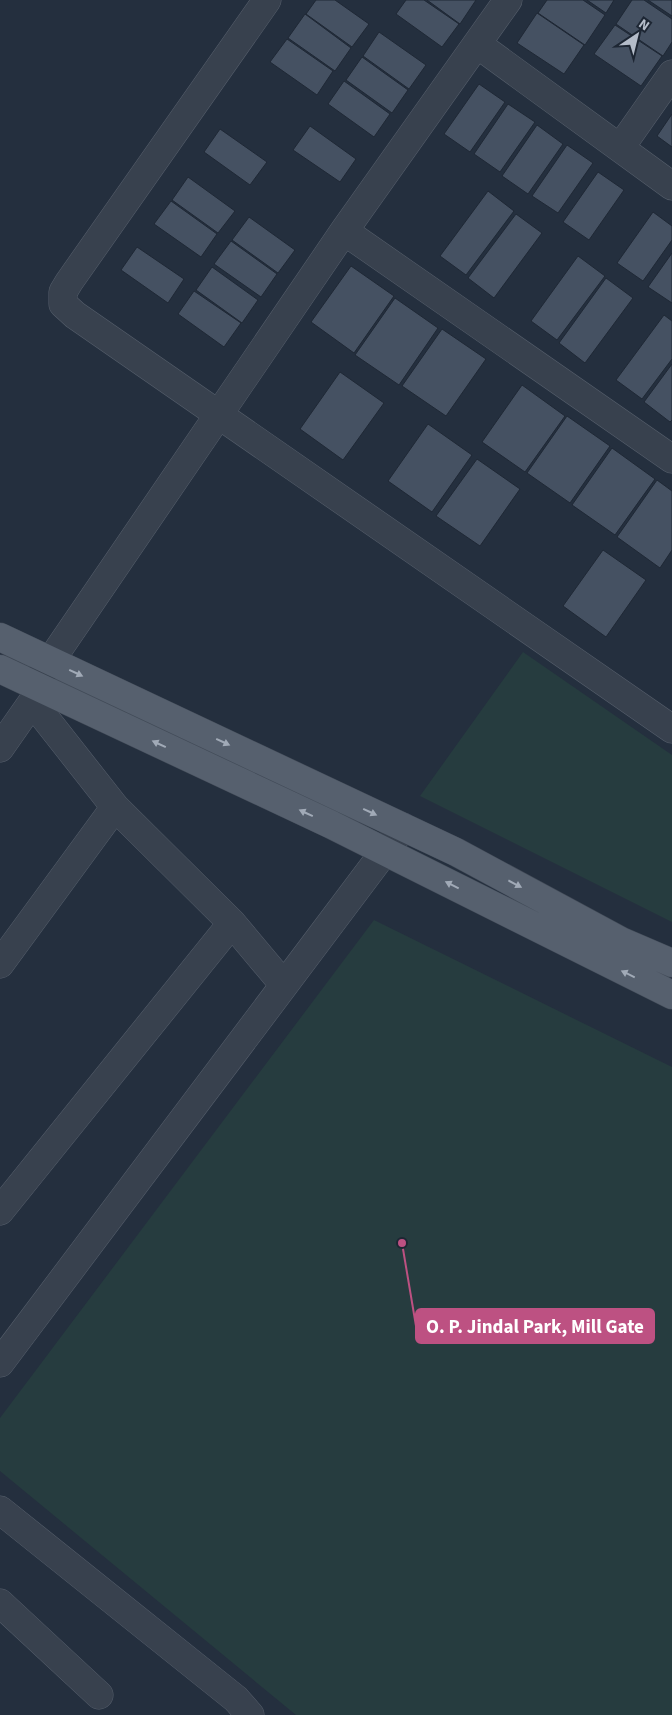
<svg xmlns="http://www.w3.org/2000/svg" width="672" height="1715" font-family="'Source Sans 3',sans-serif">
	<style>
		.green { fill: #263c3f }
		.building { fill: #455162; stroke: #1f2835 }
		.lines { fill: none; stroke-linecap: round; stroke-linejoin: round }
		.minor-casing { stroke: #565f6c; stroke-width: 29 }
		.major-casing { stroke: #414a57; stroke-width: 29 }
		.minor { stroke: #38414e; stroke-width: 28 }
		.major { stroke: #56606e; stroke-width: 28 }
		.oneway { fill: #a1aab7 }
		.leader { fill: none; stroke: #bd5182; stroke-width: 2 }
		.callout-dot { fill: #bd5182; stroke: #1d2633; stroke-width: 2 }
		.callout { fill: #bd5182; stroke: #bd5182; stroke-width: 2 }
		.callout-label { font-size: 19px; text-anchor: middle; font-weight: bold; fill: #fff }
	</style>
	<rect width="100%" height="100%" fill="#242f3e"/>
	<!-- green -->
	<path class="green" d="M523 652 672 755V922L420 796Z
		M374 920 672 1067V1715H296L0 1471V1418Z"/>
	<!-- building -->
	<path class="building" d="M316 0H335L369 24 352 47 306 14Z
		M406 0H424L459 24 442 47 396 14Z
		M427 0H476L460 24Z
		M547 0H583L605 15 585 45 538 13Z
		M587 0H614L606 13Z
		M632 0H644L672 19V42L663 56 616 24Z
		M648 0H672V16Z
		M537 13 584 45 564 74 517 43Z
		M305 14 351 48 335 71 288 38Z
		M615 25 662 56 641 86 594 54Z
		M379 32 426 65 409 89 363 56Z
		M287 39 333 71 317 95 270 62Z
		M362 57 408 90 392 113 346 80Z
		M344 81 390 114 374 137 328 104Z
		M479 84 505 102 470 152 444 134Z
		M508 104 535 122 500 172 474 154Z
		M672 114V147L657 136Z
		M537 125 563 144 528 194 502 176Z
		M310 126 356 159 340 182 293 150Z
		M220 129 267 162 250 185 204 152Z
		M567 145 593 163 558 213 532 196Z
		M598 172 624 190 589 240 563 222Z
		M188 177 235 211 218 233 172 200Z
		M488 191 514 211 466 275 440 256Z
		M171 201 217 234 201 257 154 224Z
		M653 212 672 226V240L643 281 617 263Z
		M516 214 542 233 494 298 468 278Z
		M249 217 295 250 278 273 232 240Z
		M231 241 277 274 261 297 214 264Z
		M137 247 184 279 168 303 121 270Z
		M672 253V303L648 287Z
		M578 256 605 276 557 340 531 321Z
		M351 266 394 296 354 353 311 322Z
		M212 267 258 300 242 323 196 290Z
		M606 278 633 298 585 363 559 343Z
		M194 291 241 323 224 347 178 314Z
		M395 298 438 328 399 385 355 355Z
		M664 315 672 321V359L642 399 616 380Z
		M442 329 486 359 446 416 402 386Z
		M672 364V420L670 422 644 402Z
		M340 372 384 403 343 460 300 429Z
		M522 385 565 416 525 472 482 442Z
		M567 416 610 446 570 503 527 473Z
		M428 424 472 455 432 512 388 481Z
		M612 448 655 479 615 535 572 505Z
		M477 459 520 489 480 546 436 516Z
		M657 480 672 491V550L660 568 617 537Z
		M603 550 646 580 606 637 563 606Z"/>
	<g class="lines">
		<!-- minor casing -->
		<g class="minor-casing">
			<path id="minor" d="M267 0 69 282 63 292V304L75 315 672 729
				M477 44 672 186
				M620 148 672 74
				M344 231 672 459
				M0 748 35 698
				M0 964 115 807
				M284 985 232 923 115 807 38 709 34 685 344 231 508 0
				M0 1211 232 923
				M0 1363 403 827
				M0 1510 236 1699 250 1715
				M0 1603 99 1695"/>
		</g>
		<!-- major casing -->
		<g class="major-casing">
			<path id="major" d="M0 637 456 852 621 941 672 963
				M0 669 332 825 672 995"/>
		</g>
		<!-- minor -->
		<use href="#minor" class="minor"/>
		<!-- major -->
		<use href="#major" class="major"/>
	</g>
	<!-- one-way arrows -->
	<defs><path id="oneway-solid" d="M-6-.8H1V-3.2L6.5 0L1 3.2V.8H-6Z" transform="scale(1.25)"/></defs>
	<g class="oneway">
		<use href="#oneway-solid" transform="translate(76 673) rotate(25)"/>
		<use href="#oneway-solid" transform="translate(223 742) rotate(25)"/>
		<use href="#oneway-solid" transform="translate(159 744) rotate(-155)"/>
		<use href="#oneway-solid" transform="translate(370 812) rotate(25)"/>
		<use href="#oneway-solid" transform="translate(306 813) rotate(-155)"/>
		<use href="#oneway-solid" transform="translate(515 884) rotate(28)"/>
		<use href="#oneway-solid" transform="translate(452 885) rotate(-153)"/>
		<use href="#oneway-solid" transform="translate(628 974) rotate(-154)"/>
	</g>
	<!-- callouts -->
	<path class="leader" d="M402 1243L416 1326"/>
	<circle class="callout-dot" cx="402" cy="1243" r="5"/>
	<rect class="callout" x="416" y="1309" width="238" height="34" rx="5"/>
	<g class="callout-label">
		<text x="535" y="1333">O. P. Jindal Park, Mill Gate</text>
	</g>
	<!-- north arrow -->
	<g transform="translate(637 35) rotate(35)" stroke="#1d2633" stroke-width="4" paint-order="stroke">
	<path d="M0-4L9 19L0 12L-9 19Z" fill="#b4bcc9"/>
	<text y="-8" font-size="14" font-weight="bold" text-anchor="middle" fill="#b4bcc9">N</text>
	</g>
</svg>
